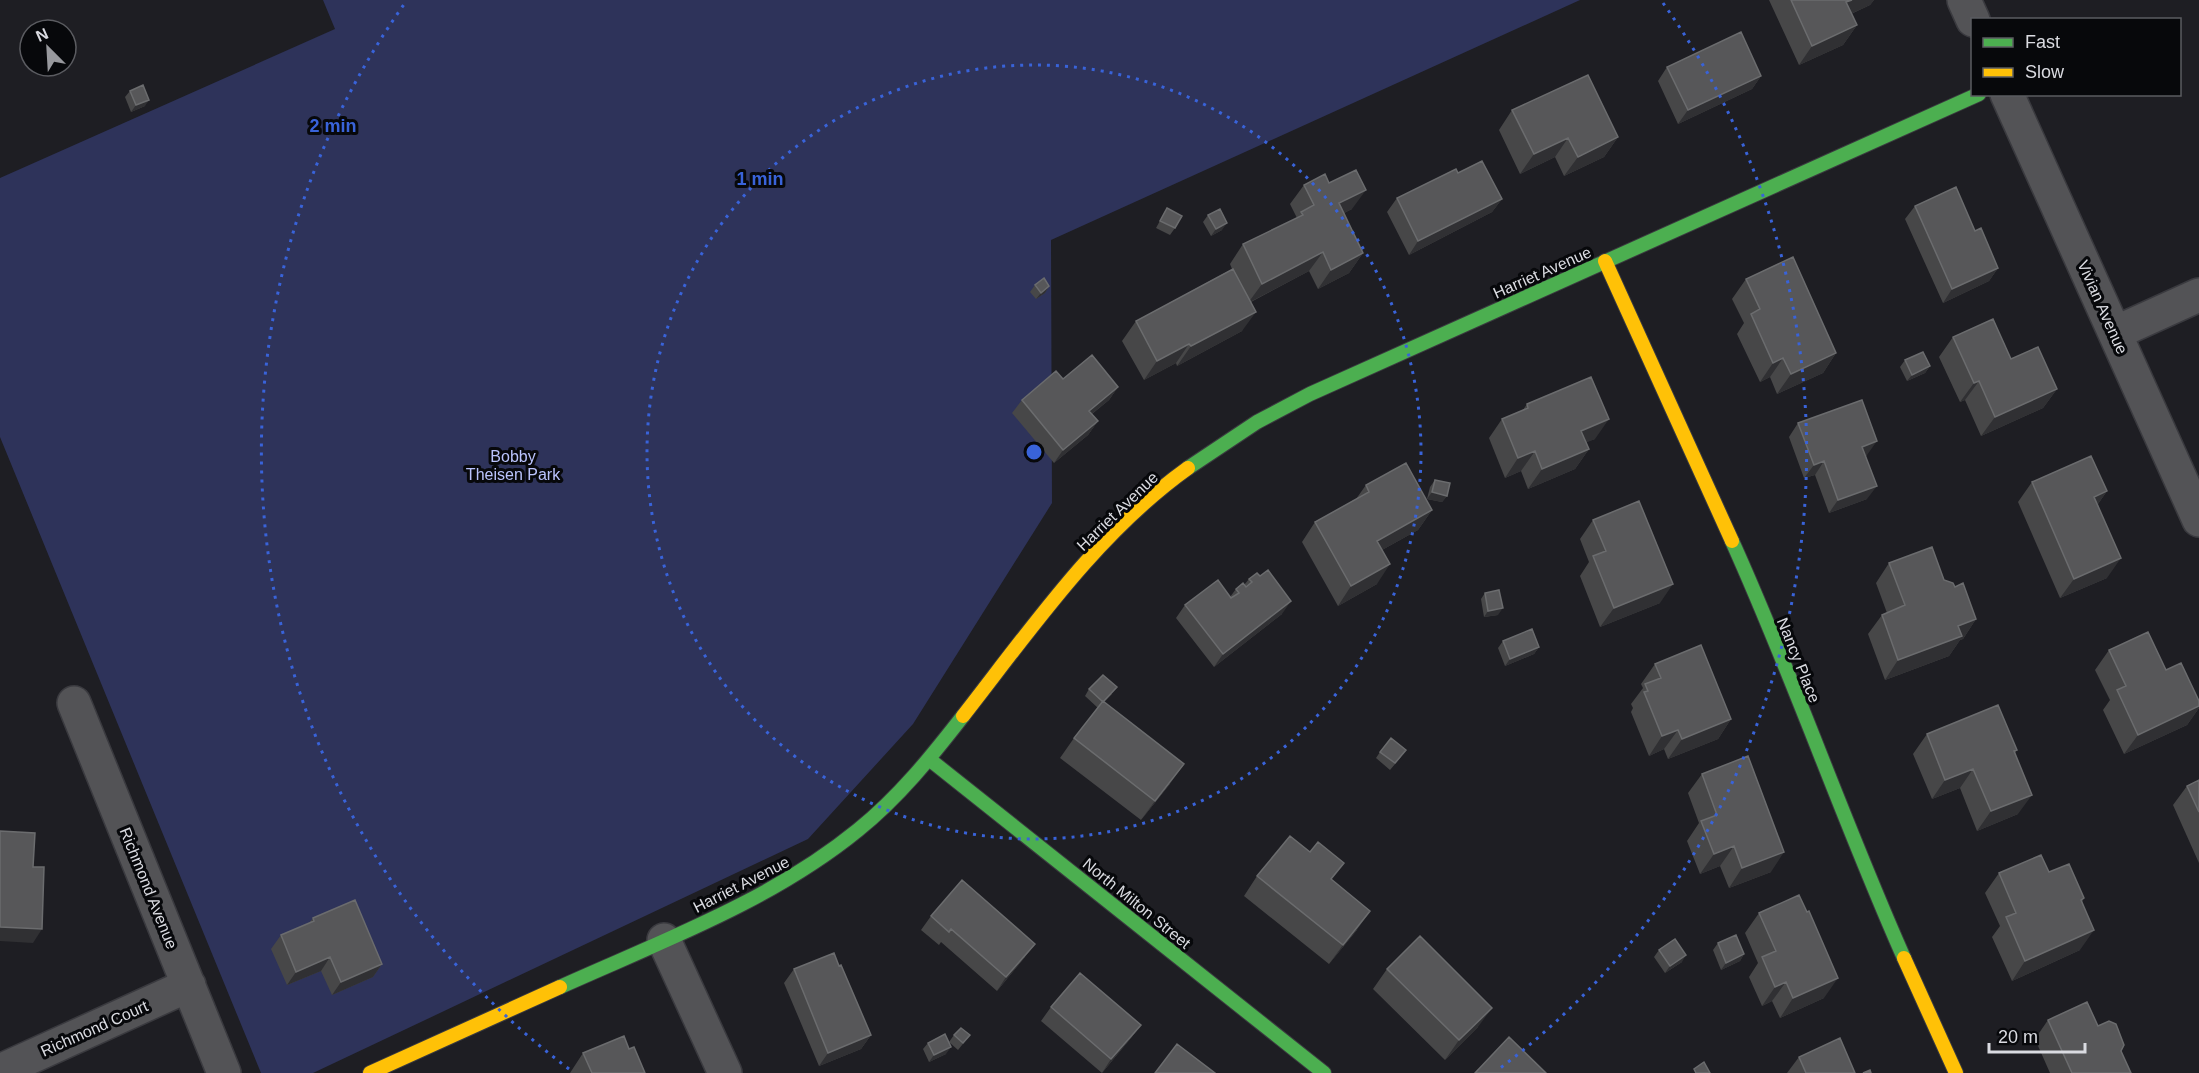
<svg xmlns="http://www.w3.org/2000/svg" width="2199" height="1073" font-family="Arial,sans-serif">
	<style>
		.park { fill: #2e335a }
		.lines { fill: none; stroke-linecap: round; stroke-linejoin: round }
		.street-casing { stroke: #3a3a3f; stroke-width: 36 }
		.fast-casing { stroke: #3a3a3f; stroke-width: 16 }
		.slow-casing { stroke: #3a3a3f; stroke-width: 16 }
		.street { stroke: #535356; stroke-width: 33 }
		.fast { stroke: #4caf50; stroke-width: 14 }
		.slow { stroke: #ffc107; stroke-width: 14 }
		.wall { fill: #474748 }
		.shaded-wall { fill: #303033 }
		.building { fill: #575759; stroke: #6b6c6e; stroke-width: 1.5 }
		.ring { fill: none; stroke: #3963d9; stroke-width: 3; stroke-dasharray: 3 6 }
		.labels { text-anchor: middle; stroke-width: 6; stroke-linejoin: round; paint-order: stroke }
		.street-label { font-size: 16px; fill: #dadbe1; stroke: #07080b }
		.park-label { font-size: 16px; fill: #bac3fc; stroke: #07080b }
		.centre { fill: #3963d9; stroke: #07080b; stroke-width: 3 }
		.ring-label { font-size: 18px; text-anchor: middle; font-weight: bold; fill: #3963d9; stroke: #07080b; stroke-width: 6; stroke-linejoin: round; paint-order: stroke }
	</style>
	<rect width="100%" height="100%" fill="#1e1e23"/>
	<!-- park -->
	<path class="park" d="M323 0H1580L1051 240 1052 503 913 724 808 839 313 1073H261L0 437V178L335 29Z"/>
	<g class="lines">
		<!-- street casing -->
		<g class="street-casing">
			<path id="street" d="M1964 0 1973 20
				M2007 94 2199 520
				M2115 333 2199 295
				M74 703 224 1073
				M664 940 725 1073
				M0 1071 189 985"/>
		</g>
		<!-- fast casing -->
		<g class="fast-casing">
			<path id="fast" d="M1188 468 1257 422 1310 394 1979 94
				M1732 541C1794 678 1843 821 1904 958
				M929 759 1324 1073
				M560 987C662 941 771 901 858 830 899 797 931 757 963 716"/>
		</g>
		<!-- slow casing -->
		<g class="slow-casing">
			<path id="slow" d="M1605 261 1732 541
				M963 716C1031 629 1097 533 1188 468
				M1904 958 1956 1073
				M370 1073 560 987"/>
		</g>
		<!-- street -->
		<use href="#street" class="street"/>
		<!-- fast -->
		<use href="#fast" class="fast"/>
		<!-- slow -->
		<use href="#slow" class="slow"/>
	</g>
	<!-- wall -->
	<path class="wall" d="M1769 0H1874L1870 5 1851 14 1857 25 1843 45 1799 65Z
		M1667 67 1761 76 1752 89 1678 124 1658 81Z
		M130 91 145 106 131 112 125 97Z
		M1512 110 1618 137 1604 157 1564 176 1555 157 1520 174 1499 130Z
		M1458 173 1502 199 1492 212 1409 255 1387 212 1397 198Z
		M1329 183 1352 209 1344 213 1363 253 1349 273 1318 289 1309 271 1251 302 1242 331 1177 366 1176 363 1144 380 1122 341 1136 321 1232 269 1230 264 1243 244 1296 219 1297 218 1290 204 1304 185Z
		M1915 206 1975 231 1998 268 1989 281 1943 303 1905 219Z
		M1167 208 1175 228 1170 235 1156 228Z
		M1208 215 1222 230 1211 236 1203 222Z
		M1746 279 1836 353 1823 373 1777 394 1770 377 1760 382 1737 334 1744 323 1732 299Z
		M1035 285 1049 286 1045 293 1036 299 1030 292Z
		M1953 337 2011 359 2057 389 2043 408 1981 436 1965 400 1960 402 1939 357Z
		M1905 360 1930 366 1925 373 1907 381 1900 367Z
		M1063 379 1118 387 1109 400 1092 414 1098 421 1088 435 1054 463 1012 413 1022 400Z
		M1527 404 1595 439 1586 442 1589 449 1575 469 1528 489 1521 471 1505 478 1489 438 1502 419 1523 410Z
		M1798 423 1867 455 1866 456 1867 499 1829 513 1815 475 1804 478 1789 437Z
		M1435 480 1447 496 1442 502 1427 499 1430 487Z
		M2032 482 2107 491 2098 504 2107 578 2060 598 2018 502Z
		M1366 485 1432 510 1418 530 1382 550 1377 584 1338 606 1302 542 1315 522 1356 499Z
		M1593 520 1660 603 1600 627 1580 576 1589 562 1580 539Z
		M1889 563 1944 580 1955 587 1976 619 1963 639 1960 640 1949 656 1885 680 1868 634 1882 615 1887 613 1876 583Z
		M1249 579 1282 614 1214 667 1176 618 1185 605 1230 597 1236 589 1244 585Z
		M1485 593 1498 615 1484 617 1481 599Z
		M1503 641 1539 647 1534 654 1505 666 1498 648Z
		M2109 650 2166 670 2199 701V708L2187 725 2124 754 2103 710 2110 700 2095 670Z
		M1655 664 1731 719 1718 739 1668 759 1664 749 1649 756 1631 712 1633 708 1631 704 1643 688 1641 684Z
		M1089 689 1112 694 1104 702 1170 784 1141 820 1060 758 1074 738 1098 708 1085 696Z
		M1927 734 2017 750 2015 753 2018 814 1977 831 1960 788 1932 799 1913 754Z
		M1380 752 1401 757 1390 770 1376 758Z
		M1702 774 1771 872 1729 888 1720 866 1700 874 1687 841 1699 823 1688 793Z
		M2199 780V863L2173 805 2187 786Z
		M2049 872 2084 898 2082 902 2080 950 2012 981 1992 937 2000 926 1985 893 1999 873Z
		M1257 876 1357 930 1329 964 1244 896Z
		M1759 913 1824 998 1780 1018 1772 1001 1762 1006 1749 977 1758 963 1745 933Z
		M931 916 1025 957 997 991 941 942 939 945 921 930Z
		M313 918 382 964 373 977 332 995 321 971 287 985 271 949 281 935 309 923Z
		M1718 943 1744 954 1740 961 1721 970 1713 950Z
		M1659 950 1682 962 1665 973 1654 957Z
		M794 969 871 1035 861 1049 819 1066 784 983Z
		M1387 969 1478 1027 1445 1060 1373 989Z
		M1051 1007 1141 1025 1131 1038 1102 1073 1041 1021Z
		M2048 1020 2098 1026 2121 1051 2131 1073H2050L2035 1039Z
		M954 1035H970L958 1050 949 1042Z
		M928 1043 946 1054 929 1062 923 1049Z
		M629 1049 645 1073H570L583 1053Z
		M1799 1057 1855 1073H1787Z"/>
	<!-- shaded-wall -->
	<path class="shaded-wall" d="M1852 0H1874L1870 5 1833 22 1846 2Z
		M1857 25 1843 45 1799 65 1812 46Z
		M1761 76 1752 89 1678 124 1688 110Z
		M149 100 145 106 131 112 136 105Z
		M1618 137 1604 157 1564 176 1578 157Z
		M1568 138 1555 157 1520 174 1534 154Z
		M1366 190 1352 209 1326 222 1339 203Z
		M1502 199 1492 212 1409 255 1418 241Z
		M1227 223 1222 230 1211 236 1216 229Z
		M1323 252 1309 271 1248 303 1262 284Z
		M1363 253 1349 273 1318 289 1331 270Z
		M1998 268 1989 281 1943 303 1952 289Z
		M1049 286 1045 293 1036 299 1041 293Z
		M1256 312 1242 331 1177 366 1191 346Z
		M1189 344 1176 363 1144 380 1157 361Z
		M1836 353 1823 373 1777 394 1791 374Z
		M1783 358 1770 377 1760 382 1773 363Z
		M1930 366 1925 373 1907 381 1912 375Z
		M1979 381 1965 400 1960 402 1974 383Z
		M1118 387 1109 400 1079 424 1089 411Z
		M2057 389 2043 408 1981 436 1995 417Z
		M1609 419 1595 439 1568 450 1581 431Z
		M1098 421 1088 435 1054 463 1063 450Z
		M1877 441 1867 455 1853 460 1862 447Z
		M1589 449 1575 469 1528 489 1542 469Z
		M1535 451 1521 471 1505 478 1518 458Z
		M1824 461 1815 475 1804 478 1814 465Z
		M1877 486 1867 499 1829 513 1838 500Z
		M2107 491 2093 511 2094 497Z
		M1432 492 1447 496 1442 502 1427 499Z
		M1432 510 1418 530 1364 560 1377 541Z
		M2121 558 2107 578 2060 598 2074 579Z
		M1390 564 1377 584 1338 606 1351 586Z
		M1673 584 1660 603 1600 627 1614 608Z
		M1291 601 1282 614 1214 667 1223 654Z
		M1503 608 1498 615 1484 617 1488 611Z
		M1976 619 1963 639 1960 640 1949 656 1885 680 1898 660 1958 626Z
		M1539 647 1534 654 1505 666 1510 659Z
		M2199 706V708L2187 725 2124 754 2138 735Z
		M1731 719 1718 739 1668 759 1682 739Z
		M1678 730 1664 749 1649 756 1662 736Z
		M1184 764 1170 784 1141 820 1155 801Z
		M1973 769 1960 788 1932 799 1945 780Z
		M2032 795 2018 814 1977 831 1991 811Z
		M1734 846 1720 866 1700 874 1714 854Z
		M1784 852 1771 872 1729 888 1742 868Z
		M1370 911 1357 930 1329 964 1343 945Z
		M0 927 42 929 33 943 0 941Z
		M2094 930 2080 950 2012 981 2025 961Z
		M1035 944 1025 957 997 991 1006 977Z
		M1744 954 1740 961 1721 970 1726 963Z
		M1686 955 1682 962 1665 973 1670 966Z
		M330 957 321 971 287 985 296 972Z
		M382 964 373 977 332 995 341 982Z
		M1838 978 1824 998 1780 1018 1793 998Z
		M1786 982 1772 1001 1762 1006 1775 987Z
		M1492 1008 1478 1027 1445 1060 1459 1040Z
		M1141 1025 1131 1038 1102 1073 1111 1059Z
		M871 1035 861 1049 819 1066 828 1053Z
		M951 1047 946 1054 929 1062 934 1055Z"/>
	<!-- building -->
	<path class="building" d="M1791 0H1852L1846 2 1857 25 1812 46Z
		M1741 32 1761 76 1688 110 1667 67Z
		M1588 75 1618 137 1578 157 1568 138 1534 154 1512 110Z
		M143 85 149 100 136 105 130 91Z
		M1482 161 1502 199 1418 241 1397 198 1456 169 1458 173Z
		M1356 170 1366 190 1339 203 1363 253 1331 270 1323 252 1262 284 1243 244 1303 215 1301 212 1314 205 1304 185 1325 174 1329 183Z
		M1956 187 1975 231 1981 228 1998 268 1952 289 1915 206Z
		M1167 208 1182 216 1175 228 1160 221Z
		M1220 209 1227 223 1216 229 1208 215Z
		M1793 257 1836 353 1791 374 1783 358 1773 363 1751 314 1760 309 1746 279Z
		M1233 269 1256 312 1191 346 1189 344 1157 361 1136 321Z
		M1044 278 1049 286 1041 293 1035 285Z
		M1993 319 2011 359 2038 347 2057 389 1995 417 1979 381 1974 383 1953 337Z
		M1923 352 1930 366 1912 375 1905 360Z
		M1092 355 1118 387 1089 411 1098 421 1063 450 1022 400 1056 371 1063 379Z
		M1591 377 1609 419 1581 431 1589 449 1542 469 1535 451 1518 458 1502 419 1528 408 1527 404Z
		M1862 400 1877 441 1862 447 1877 486 1838 500 1824 461 1814 465 1798 423Z
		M2091 456 2107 491 2094 497 2121 558 2074 579 2032 482Z
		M1406 463 1432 510 1377 541 1390 564 1351 586 1315 522 1369 492 1366 485Z
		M1435 480 1450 483 1447 496 1432 492Z
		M1639 501 1673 584 1614 608 1593 556 1606 551 1593 520Z
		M1932 547 1944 580 1953 583 1955 587 1963 583 1976 619 1958 626 1962 636 1898 660 1882 615 1905 605 1889 563Z
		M1268 570 1291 601 1223 654 1185 605 1218 580 1231 598 1239 593 1236 589 1243 583 1246 587 1252 582 1249 579 1257 573 1260 576Z
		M1499 590 1503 608 1488 611 1485 593Z
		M1532 629 1539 647 1510 659 1503 641Z
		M2148 632 2166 670 2181 663 2199 701V706L2138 735 2117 690 2126 686 2109 650Z
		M1701 645 1731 719 1682 739 1678 730 1662 736 1644 692 1648 691 1645 684 1661 678 1655 664Z
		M1103 675 1117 687 1103 702 1089 689Z
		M1103 701 1184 764 1155 801 1074 738Z
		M1998 705 2017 750 2014 751 2032 795 1991 811 1973 769 1945 780 1927 734Z
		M1391 738 1406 750 1395 763 1380 752Z
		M1748 756 1784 852 1742 868 1734 846 1714 854 1701 821 1717 815 1702 774Z
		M2199 780V812L2187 786Z
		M0 831 35 833 33 867H44L42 929 0 927Z
		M1290 836 1310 852 1318 842 1344 863 1331 879 1370 911 1343 945 1257 876Z
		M2041 855 2049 872 2069 864 2084 898 2081 900 2094 930 2025 961 2006 917 2016 913 1999 873Z
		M962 880 1035 944 1006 977 951 929 949 932 931 916Z
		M1799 895 1807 912 1809 911 1838 978 1793 998 1786 982 1775 987 1762 957 1776 951 1759 913Z
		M355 900 382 964 341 982 330 957 296 972 281 935 314 921 313 918Z
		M1736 935 1744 954 1726 963 1718 943Z
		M1420 936 1492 1008 1459 1040 1387 969Z
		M1675 939 1686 955 1670 966 1659 950Z
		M834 953 839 966 841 965 871 1035 828 1053 794 969Z
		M1080 973 1141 1025 1111 1059 1051 1007Z
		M2087 1002 2098 1026 2109 1021 2116 1024 2124 1045 2121 1051 2131 1073H2072L2048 1020Z
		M961 1028 970 1035 963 1043 954 1035Z
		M945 1034 951 1047 934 1055 928 1043Z
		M624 1036 629 1049 634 1047 645 1073H592L583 1053Z
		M1509 1037 1546 1073H1475Z
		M1840 1038 1855 1073H1806L1799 1057Z
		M1177 1044 1215 1073H1155Z
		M1704 1062 1710 1073H1696L1694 1069Z
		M1870 1070 1871 1073H1863Z"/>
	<!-- distance rings -->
	<g class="ring">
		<circle cx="1034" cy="452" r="387"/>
		<path d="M569 1069A773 773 0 0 1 405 3M1663 3A773 773 0 0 1 1499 1069"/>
	</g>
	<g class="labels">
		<!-- street labels -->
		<g class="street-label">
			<text transform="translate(1542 272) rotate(-24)" y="6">Harriet Avenue</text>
			<text transform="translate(2103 307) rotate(66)" y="6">Vivian Avenue</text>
			<text transform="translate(1117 511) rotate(-44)" y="6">Harriet Avenue</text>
			<text transform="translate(1799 660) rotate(68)" y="6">Nancy Place</text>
			<text transform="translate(741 884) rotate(-27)" y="6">Harriet Avenue</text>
			<text transform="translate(149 888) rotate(68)" y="6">Richmond Avenue</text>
			<text transform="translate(1137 903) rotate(39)" y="6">North Milton Street</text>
			<text transform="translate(94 1028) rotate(-24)" y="6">Richmond Court</text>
		</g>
		<!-- park labels -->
		<g class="park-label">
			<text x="513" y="462">Bobby<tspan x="513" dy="18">Theisen Park</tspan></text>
		</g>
	</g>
	<circle cx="1034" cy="452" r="9" class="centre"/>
	<g class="ring-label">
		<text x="333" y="132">2 min</text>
		<text x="760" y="185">1 min</text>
	</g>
	<!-- legend -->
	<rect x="1971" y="18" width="210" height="78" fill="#07080b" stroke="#5b5c61" stroke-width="1.5"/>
	<rect x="1983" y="38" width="30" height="9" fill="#4caf50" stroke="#5b5c61" stroke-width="1.5"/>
	<text x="2025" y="48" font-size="18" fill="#dadbe1">Fast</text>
	<rect x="1983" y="68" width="30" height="9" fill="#ffc107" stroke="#5b5c61" stroke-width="1.5"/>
	<text x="2025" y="78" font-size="18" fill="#dadbe1">Slow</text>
	<!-- north arrow -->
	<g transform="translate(48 48) rotate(336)"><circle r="28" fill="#07080b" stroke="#5b5c61" stroke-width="1.5"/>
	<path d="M0-4.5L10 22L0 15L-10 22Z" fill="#98999e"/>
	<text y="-9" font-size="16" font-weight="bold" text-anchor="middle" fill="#dadbe1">N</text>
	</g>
	<!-- scale -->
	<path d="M1989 1043v9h96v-9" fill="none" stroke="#dadbe1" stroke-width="3"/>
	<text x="1998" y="1043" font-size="18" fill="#dadbe1" stroke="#07080b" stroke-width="4.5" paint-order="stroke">20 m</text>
</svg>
